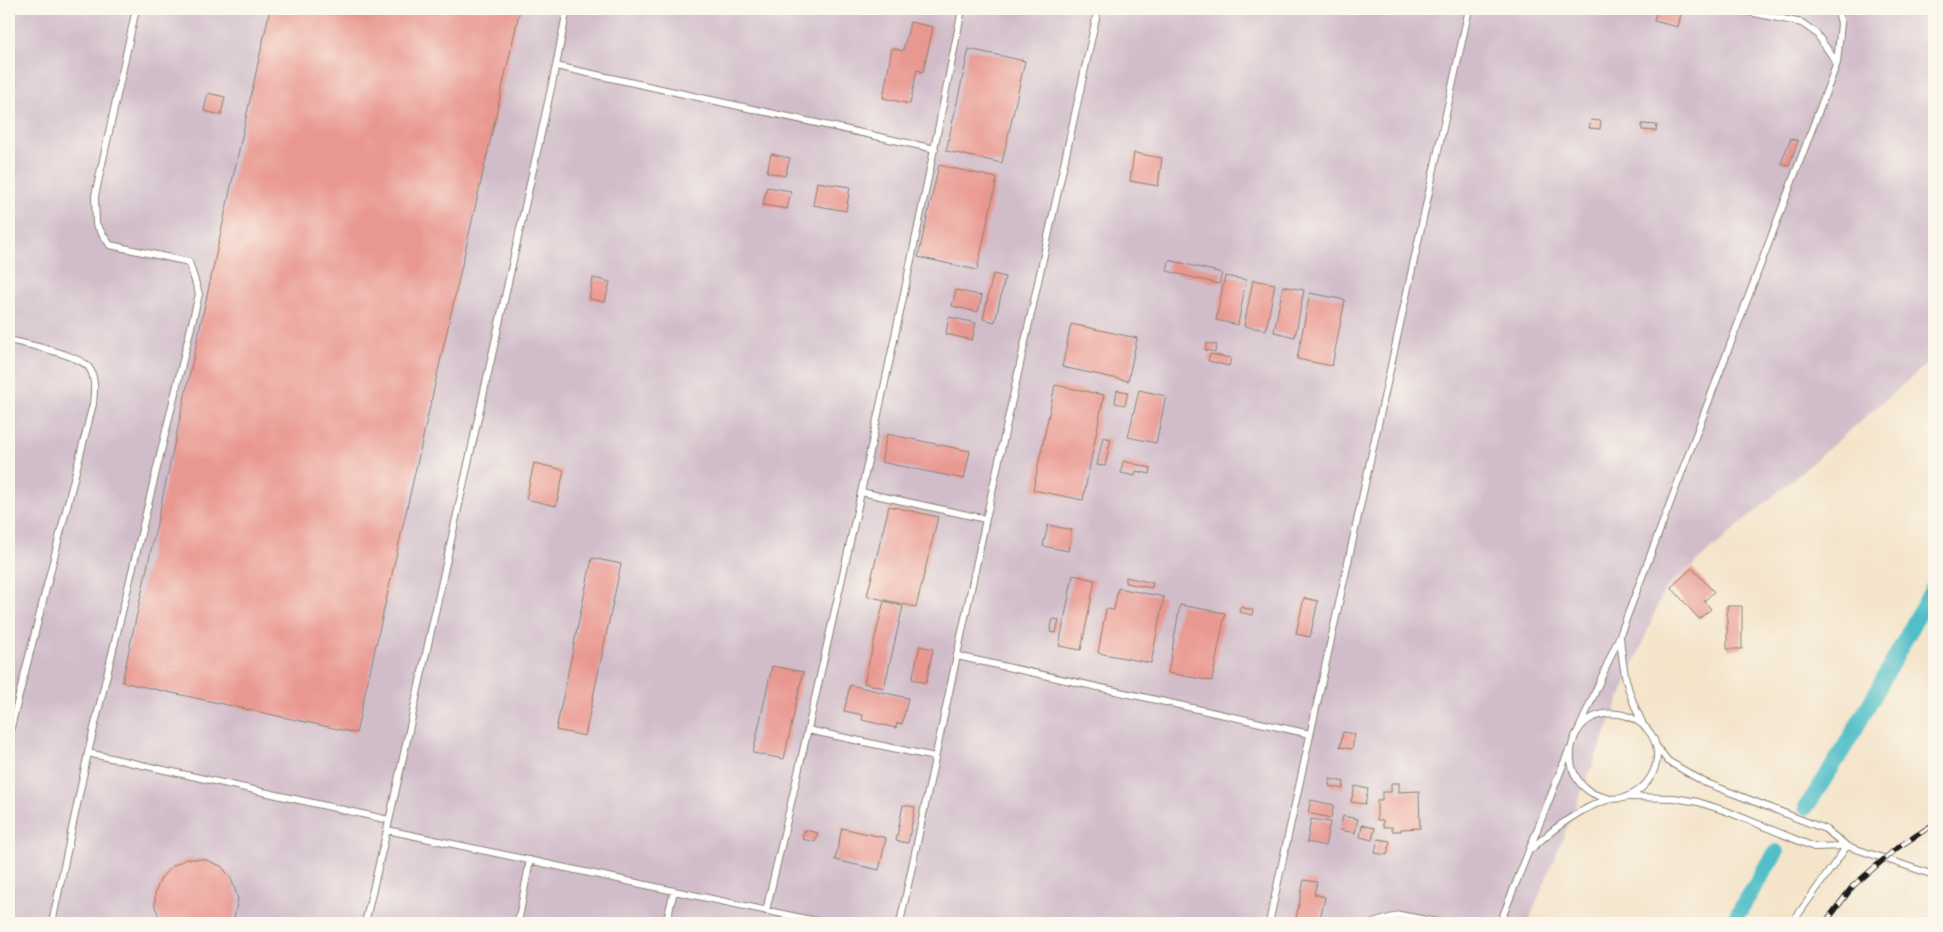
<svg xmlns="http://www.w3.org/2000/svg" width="1943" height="932" font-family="'Sorts Mill Goudy',serif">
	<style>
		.industrial { fill: #d1bdca }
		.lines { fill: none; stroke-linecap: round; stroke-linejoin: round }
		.canal { stroke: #51bfc7; stroke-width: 16 }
		.building { fill: #e99891 }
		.lane-casing { stroke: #888073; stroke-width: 8 }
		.lane { stroke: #fff; stroke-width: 6 }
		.rail-casing { stroke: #1c1c1c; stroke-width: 5.5 }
		.rail { stroke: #fbf7ec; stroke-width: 4; stroke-dasharray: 11; stroke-linecap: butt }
	</style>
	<rect width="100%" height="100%" fill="#fbf7ec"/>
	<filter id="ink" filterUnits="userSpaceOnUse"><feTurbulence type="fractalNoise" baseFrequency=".02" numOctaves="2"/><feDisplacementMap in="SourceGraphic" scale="10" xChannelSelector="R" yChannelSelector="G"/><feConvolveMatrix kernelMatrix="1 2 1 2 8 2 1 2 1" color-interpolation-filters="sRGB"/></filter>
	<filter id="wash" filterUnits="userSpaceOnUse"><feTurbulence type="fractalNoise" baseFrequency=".0096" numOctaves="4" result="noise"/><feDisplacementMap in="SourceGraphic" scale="20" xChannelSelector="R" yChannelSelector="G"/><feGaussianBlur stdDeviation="1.12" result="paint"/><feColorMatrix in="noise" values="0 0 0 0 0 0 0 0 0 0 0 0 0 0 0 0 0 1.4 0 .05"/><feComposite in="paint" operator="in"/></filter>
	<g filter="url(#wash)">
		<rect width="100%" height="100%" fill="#f4e4ca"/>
		<!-- industrial -->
		<path class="industrial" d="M9 9H1913L1934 26V358L1664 590 1528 923H9Z"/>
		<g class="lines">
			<!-- canal -->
			<path class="canal" d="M1806 807C1854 737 1893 661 1934 586
				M1732 923 1776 852"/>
		</g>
		<g id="blocks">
			<!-- building -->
			<path class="building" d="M270 9H520L356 733 122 682Z
				M1657 9H1682L1678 27 1654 21Z
				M910 22 933 27 923 72 917 70 910 104 883 98 892 48 903 51Z
				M969 49 1025 61 1002 163 946 151Z
				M208 93 225 97 221 115 204 111Z
				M1591 120 1601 121 1600 129 1589 128Z
				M1642 124 1657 125 1656 131 1642 130Z
				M1791 138 1798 141 1789 165 1781 163Z
				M1134 153 1162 158 1158 186 1130 181Z
				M771 154 790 158 785 176 767 172Z
				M939 165 997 178 977 270 918 257Z
				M817 182 850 187 846 211 813 205Z
				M767 187 791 191 787 209 763 205Z
				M1169 260 1222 273 1219 284 1167 271Z
				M993 274 1005 277 995 322 983 319Z
				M1225 276 1246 280 1238 325 1216 320Z
				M593 278 610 282 605 302 589 299Z
				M1253 280 1275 284 1266 330 1244 326Z
				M1283 286 1304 290 1295 337 1274 332Z
				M956 290 982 296 978 312 952 306Z
				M1310 293 1345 300 1332 366 1297 359Z
				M949 317 976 323 972 340 946 334Z
				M1071 324 1137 338 1128 381 1062 367Z
				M1207 343 1217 345 1215 352 1205 350Z
				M1210 354 1231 358 1229 366 1208 361Z
				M1055 385 1104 395 1083 500 1033 490Z
				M1117 390 1128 392 1125 405 1115 403Z
				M1139 390 1166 396 1156 443 1128 437Z
				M887 434 970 451 964 479 881 462Z
				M1103 437 1111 439 1105 466 1097 465Z
				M1123 461 1151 468 1150 474 1136 471 1135 476 1121 473Z
				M534 463 564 470 556 506 526 499Z
				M889 506 938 517 916 607 867 596Z
				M1048 525 1072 530 1068 551 1043 546Z
				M592 558 621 564 585 736 556 730Z
				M1692 568 1714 592 1704 601 1711 609 1699 619 1671 587Z
				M1073 575 1095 580 1081 650 1059 646Z
				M1126 577 1153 583 1151 588 1125 583Z
				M1118 588 1164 597 1151 663 1098 653 1106 609 1114 610Z
				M1304 598 1318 601 1310 637 1296 634Z
				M884 601 903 606 884 688 864 683Z
				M1180 605 1225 613 1212 681 1168 673Z
				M1727 606H1742V649H1727Z
				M1240 607 1253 610 1252 615 1239 612Z
				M1053 619 1059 620 1056 633 1050 632Z
				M920 646 933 649 926 683 912 679Z
				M772 666 803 672 784 759 753 753Z
				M850 685 908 698 902 724 897 723 896 728 862 720 863 715 844 711Z
				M1343 732 1355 734 1352 749 1340 747Z
				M1330 779 1344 782 1343 789 1329 786Z
				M1391 783H1399V792L1419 791 1420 828 1401 829V831H1392V827H1383V820H1377V800H1382V792H1391Z
				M1355 786 1368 789 1365 804 1351 802Z
				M1311 800 1334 805 1331 818 1308 813Z
				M903 805 915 807 908 843 896 841Z
				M1343 816 1358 819 1355 833 1340 830Z
				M1311 819 1330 822 1325 846 1307 842Z
				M1362 825 1375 828 1372 840 1360 837Z
				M842 828 886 838 879 870 835 860Z
				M805 830 818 833 815 842 802 839Z
				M1378 839 1390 841 1387 855 1375 853Z
				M186 859H204L221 866 231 878 238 899 234 918 229 923H162L155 907V893L161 878 171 867Z
				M1304 880 1317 882 1314 894 1325 897 1319 923H1295Z"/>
		</g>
	</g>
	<g filter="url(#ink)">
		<use href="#blocks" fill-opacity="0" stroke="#888073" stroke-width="1"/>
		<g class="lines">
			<!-- lane casing -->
			<g class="lane-casing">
				<path id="lane" d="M1837 9 1841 23 1837 63
					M556 66 935 149
					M9 340C26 344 82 355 90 369 96 380 94 393 93 404L9 735
					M861 492 986 519
					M1620 636C1623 671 1626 690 1642 722
					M957 656 1310 734
					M808 730 935 757
					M1578 731 1620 635 1837 63 1816 33 1802 23 1735 9
					M1656 746 1668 761 1704 782 1825 829 1847 846 1934 875
					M88 753 389 820
					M1629 797 1674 798 1698 802 1726 811 1814 847 1847 846
					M387 830 825 923
					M1529 851C1545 836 1561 823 1580 812 1589 807 1601 801 1611 799 1616 798 1622 799 1626 797 1647 790 1661 767 1656 746 1648 711 1593 700 1576 734 1566 755 1570 780 1592 793 1597 796 1604 797 1610 799
					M766 911C836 611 903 311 962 9
					M52 923 88 753 199 294 189 262 110 245 96 224 95 196 136 9
					M365 923 387 830 556 66 567 9
					M518 923 530 860
					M666 923 674 891
					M900 923 986 519 1098 9
					M1269 923 1469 9
					M1373 923 1400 915 1442 923
					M1500 923 1569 750
					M1792 923 1847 846"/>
			</g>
			<!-- lane -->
			<use href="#lane" class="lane"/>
			<!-- rail casing -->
			<g class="rail-casing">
				<path id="rail" d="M1825 923 1853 886 1897 848 1934 824"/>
			</g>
			<!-- rail -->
			<use href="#rail" class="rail"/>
		</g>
	</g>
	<!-- margin -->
	<rect width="1943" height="932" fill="none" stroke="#fbf7ec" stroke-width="30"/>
</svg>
